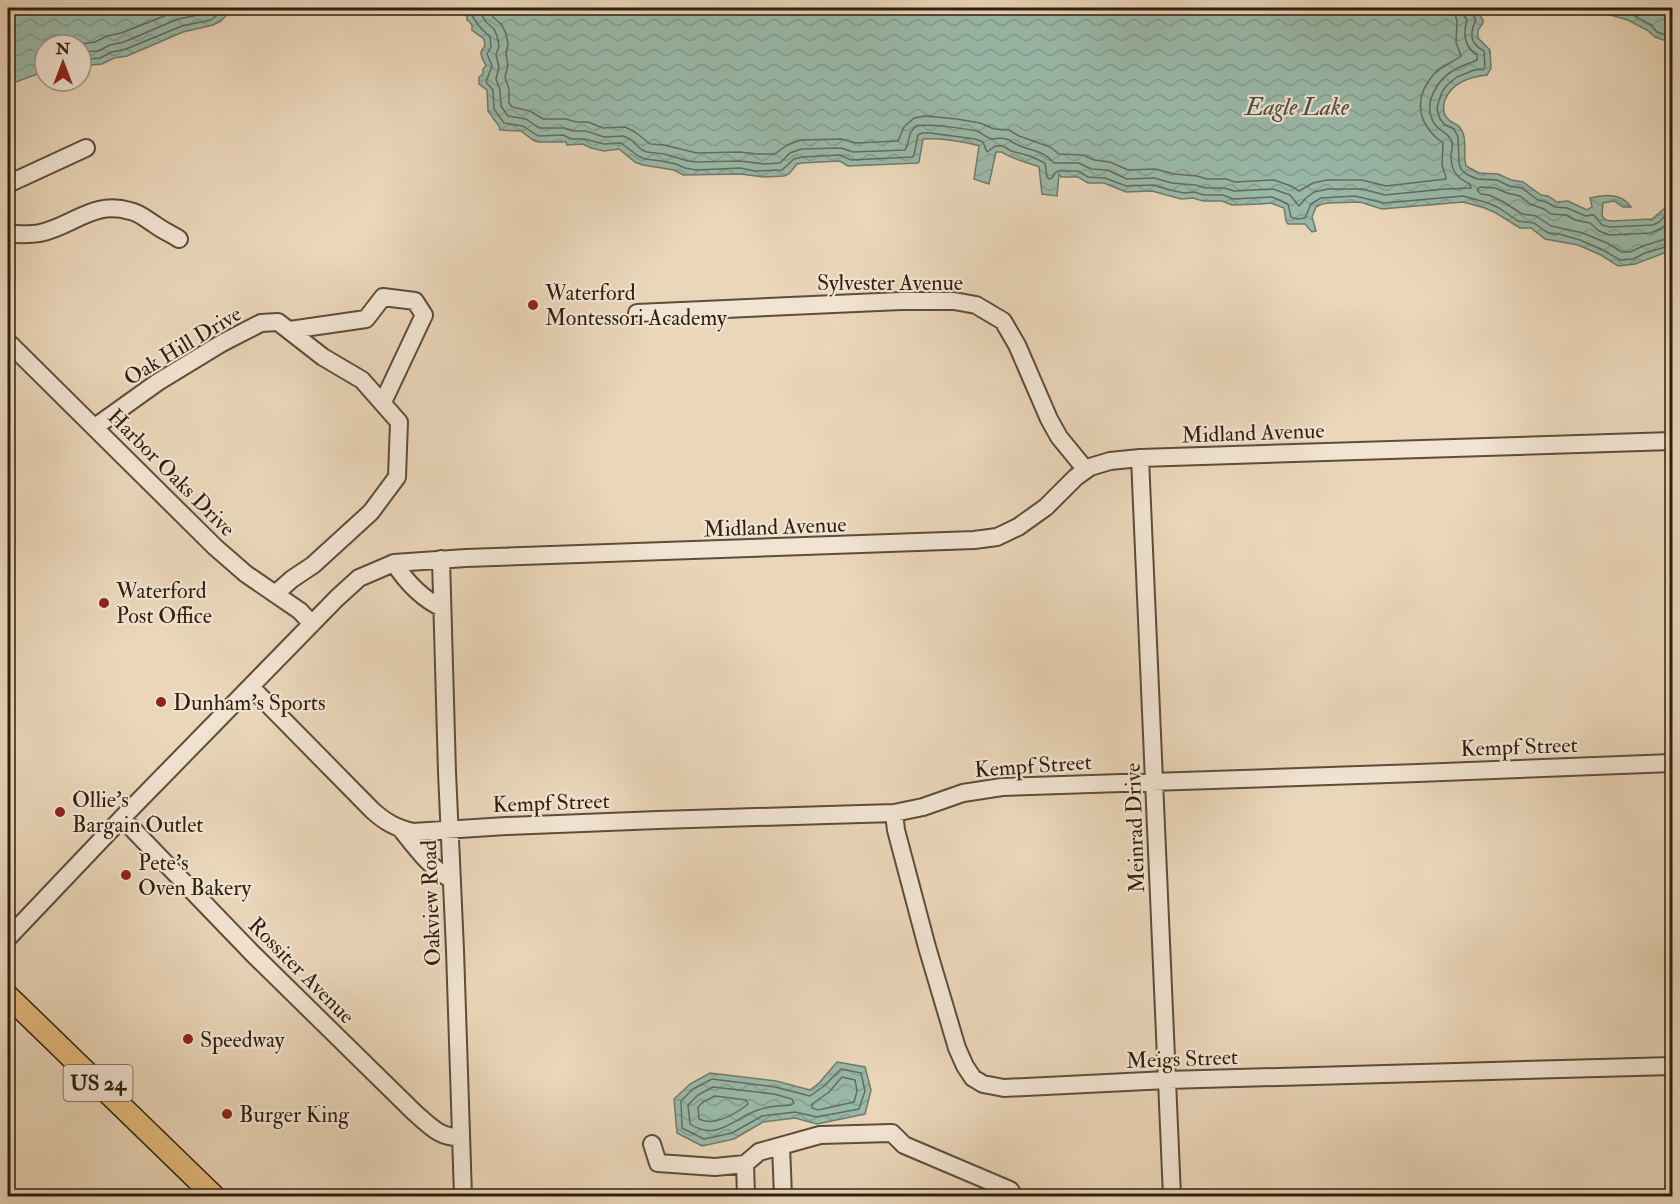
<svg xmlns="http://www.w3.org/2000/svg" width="1680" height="1204" font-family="'IM FELL Double Pica',serif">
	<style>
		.water { fill: url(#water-waves); stroke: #6f7c6c; stroke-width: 1.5 }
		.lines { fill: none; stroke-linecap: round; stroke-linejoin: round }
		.shore { stroke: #646c5c; stroke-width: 1.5 }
		.minor-casing { stroke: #5e4d39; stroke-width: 20 }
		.major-casing { stroke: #2f1f0e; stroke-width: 24 }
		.minor { stroke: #f1e4d2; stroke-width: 16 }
		.major { stroke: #e5bb7c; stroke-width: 21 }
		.poi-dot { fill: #8f2418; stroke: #f1e4d2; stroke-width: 2 }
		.labels { text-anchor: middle; stroke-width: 4.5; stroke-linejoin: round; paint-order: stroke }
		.shield { fill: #f1e4d2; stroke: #695a49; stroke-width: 1.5 }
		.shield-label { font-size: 21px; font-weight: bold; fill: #2f1f0e }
		.street-label { font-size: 22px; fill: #2f1f0e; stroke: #f1e4d2 }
		.poi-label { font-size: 22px; fill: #2f1f0e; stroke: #f1e4d2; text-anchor: start }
		.water-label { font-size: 24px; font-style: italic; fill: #4f4e3d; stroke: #f1e4d2 }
	</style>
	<defs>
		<pattern id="water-waves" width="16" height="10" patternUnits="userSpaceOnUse" patternTransform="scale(1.5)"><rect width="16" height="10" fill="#99baaa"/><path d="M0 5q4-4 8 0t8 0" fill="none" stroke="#849f91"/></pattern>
	</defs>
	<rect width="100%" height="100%" fill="#ead6b9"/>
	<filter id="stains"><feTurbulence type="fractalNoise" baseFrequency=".00333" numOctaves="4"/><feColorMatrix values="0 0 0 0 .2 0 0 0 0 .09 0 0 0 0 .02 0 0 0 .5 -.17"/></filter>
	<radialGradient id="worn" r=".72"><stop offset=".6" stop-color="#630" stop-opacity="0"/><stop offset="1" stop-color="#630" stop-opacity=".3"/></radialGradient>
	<!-- water -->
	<path class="water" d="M8 8H233L221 21 213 25 183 32 127 56 114 58 102 64 81 66V45H45V71L8 85Z
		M461 8H1475L1483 20V23L1478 30V38L1490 50 1491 68 1487 75C1470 77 1452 82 1445 100 1443 106 1442 112 1447 118 1453 126 1458 121 1463 133 1467 144 1463 155 1466 166L1479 173 1498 174 1511 180 1523 182 1541 195 1548 196 1557 202 1568 201 1587 210 1592 207 1590 198C1605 194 1622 193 1631 207H1623L1614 201 1603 203 1602 216 1606 220 1612 221 1652 219 1672 202V250L1635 264 1618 266 1601 255 1578 245 1545 239 1531 228H1520L1496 213 1485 208 1463 202 1382 209 1360 202 1329 203 1322 204 1316 207 1312 217 1316 231 1312 232 1305 224H1288L1286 221 1284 208 1271 203 1261 204 1232 205 1222 201H1203L1193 198 1181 199 1152 191 1126 192 1104 183H1088L1078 177H1061L1059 174 1057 196 1042 194 1039 167C1029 163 1009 158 1002 152H996L989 184 974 179 979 146C964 141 938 138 923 139L919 162 918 163 848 166 840 161 802 163 797 164 789 174 784 176 765 177 740 174 683 175 674 170 643 165 635 162 619 149 604 151 591 148 583 144 567 145 566 142H538L533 140 521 131 500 130 499 126 488 111 487 90 479 84V77L483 74V69L486 66C483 58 477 54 485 46L484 39 472 30V25L469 21 467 20V16L463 14Z
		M1600 8H1672V43L1655 37 1647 30 1628 20 1607 14Z
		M837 1062 865 1067 871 1090 865 1114 817 1124 795 1118 763 1122 734 1139 702 1146 677 1133 674 1099 690 1084 710 1073 776 1081 810 1090 820 1082Z"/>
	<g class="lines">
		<!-- shore -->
		<path class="shore" d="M467 8 479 26 490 37 491 47 487 54 492 66 486 82 493 90 494 109 504 123 523 126 538 136 563 135 571 139H584L604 144 621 143 638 156 645 159 661 161 676 164 685 168 696 170 740 168 755 171 782 170 794 159 802 157 840 155 851 160 912 157 914 155 918 135 922 133H930L975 139 983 142 987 152 995 146H1003L1011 151 1030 156 1045 163 1047 177 1049 179 1052 178 1055 173 1058 171H1078L1088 177 1105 178 1126 186 1153 185 1170 190 1184 193 1194 192 1204 195H1223L1233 199 1272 197 1288 204 1291 217 1297 219 1305 218 1311 204 1321 198 1355 196 1384 203 1463 196 1488 203 1499 208 1518 221 1534 223 1548 233 1559 234 1580 240 1603 250 1620 260 1633 259 1645 253 1672 245
			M477 8 486 22 494 29 497 36 499 46 496 55 499 67 496 79 500 90 501 106 508 116 526 119 539 128H564L574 131H586L604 137 623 136 630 139 642 150 647 152 664 154 688 161 697 162 740 161 765 164 780 163 790 153 801 149 841 148 853 152 905 150C910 143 907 131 917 126 925 123 967 129 977 131 982 133 988 139 993 139 997 139 1001 137 1006 139 1014 141 1007 140 1014 143 1030 152 1041 148 1054 163H1079L1091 169 1107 170 1127 179 1154 178 1172 183 1195 185 1206 188H1224L1234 191 1273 189 1290 195 1299 206 1306 198 1314 192 1328 189H1362L1385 195 1445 189 1471 188 1470 184C1457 178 1451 171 1451 156 1451 152 1453 147 1452 142 1450 133 1438 131 1434 123 1422 103 1438 78 1456 69 1463 65 1471 63 1477 60V55C1464 47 1463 34 1467 20L1463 14V8
			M488 8 493 17 502 25 506 34 508 44 506 54 508 65 505 77 509 89V103L512 107 530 111 543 119H566L576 122H588L603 128 625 127 635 132 650 144 664 145 697 153 740 152 757 154H775L787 145 801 140 841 139 856 143 898 141 904 127 914 118 925 116 957 119 980 123 994 129 1009 130 1019 136 1050 147 1059 154 1083 155 1094 160 1110 162 1128 170 1155 169 1174 174 1197 176 1207 179H1226L1235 182 1274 180 1291 186 1299 191 1313 183 1327 180H1362L1386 186 1446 179V177L1442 165 1443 143C1418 125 1412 99 1434 74 1442 66 1453 62 1461 56L1456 42 1457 22 1454 8
			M1470 8 1471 12 1476 20C1472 27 1469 38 1476 45 1478 48 1481 49 1484 51L1485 67 1483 69 1474 70 1457 77 1447 85 1442 92 1438 104 1437 109 1440 119 1445 125 1454 129 1458 137 1459 163 1461 169 1466 174 1477 179 1497 180 1509 186 1522 188 1538 200 1546 202 1555 207 1567 208 1586 216 1594 215 1602 225 1610 227 1653 225 1659 222 1672 209
			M1609 8 1631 14 1651 25 1657 32 1672 37
			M74 45 95 42 107 36 121 33 185 8
			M81 52 98 51 110 45 124 42 178 19 208 13 215 8
			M81 60 100 58 112 52 126 49 182 26 211 20 226 8
			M1672 219 1662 228 1651 233 1609 235 1599 231 1590 223 1575 220 1566 215 1551 214 1544 209 1530 204 1520 196 1507 193 1495 188 1480 187 1477 190 1481 194 1489 195 1502 201 1522 214 1536 216 1551 226 1583 233 1607 243 1622 252H1630L1643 246 1672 237
			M841 1069 861 1073 865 1091 859 1109 817 1117 795 1112 762 1116 732 1133 704 1139 682 1128 681 1101 693 1089 712 1079 775 1087 810 1096 824 1086Z
			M842 1077 855 1080 857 1091 854 1102 818 1110 812 1108V1104L829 1092Z
			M713 1087 774 1094 792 1099 794 1103 791 1105C781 1106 768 1106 758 1110 734 1118 717 1142 690 1124L688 1105 698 1095Z
			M715 1096 746 1100 748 1104C737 1113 714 1127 699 1119L698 1107 703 1102Z"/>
		<!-- minor casing -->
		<g class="minor-casing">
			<path id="minor" d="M8 184 86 148
				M8 234C18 234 30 235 40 233 73 226 93 200 130 211 140 213 146 219 154 224 162 230 171 234 179 239
				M637 313 901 301H954L976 305 1003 321 1017 345 1049 419 1059 437 1086 470
				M290 330 366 319 383 297 415 301 424 315 383 402
				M8 342 215 547 246 574 300 611 312 624
				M95 427 158 382 222 343 261 323 278 322 323 357 362 380 399 422 397 477 371 512 313 565 292 579 275 594
				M1140 458 1172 1196
				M441 559 447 772 455 950 463 1196
				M394 563C407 583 421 598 442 608
				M251 687 372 810C385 822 396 828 413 832L506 826 658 820 894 813 923 807 963 793 1002 787 1418 773 1672 763
				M894 813 896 830 927 947 957 1048 965 1066 973 1078 983 1084 1004 1088 1167 1080 1672 1066
				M122 818 253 954 415 1113C430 1126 440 1138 460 1137
				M400 828C416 848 430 868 452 880
				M8 938 122 818 337 598 359 578 394 563 466 558 974 540 997 537 1018 527 1046 507 1076 477 1090 467 1110 461 1140 458 1672 441
				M652 1144 658 1163 715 1167 745 1164 759 1152 820 1135 892 1133 904 1145 1010 1190 1014 1196
				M781 1146 783 1196
				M745 1164 746 1196"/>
		</g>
		<!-- major casing -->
		<g class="major-casing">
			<path id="major" d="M8 996 214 1196"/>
		</g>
		<!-- minor -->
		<use href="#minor" class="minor"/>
		<!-- major -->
		<use href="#major" class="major"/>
	</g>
	<!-- markers -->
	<g class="poi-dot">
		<circle cx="533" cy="305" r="6"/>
		<circle cx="104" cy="603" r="6"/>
		<circle cx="161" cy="702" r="6"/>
		<circle cx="60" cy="812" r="6"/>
		<circle cx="126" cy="875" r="6"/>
		<circle cx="188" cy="1039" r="6"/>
		<circle cx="227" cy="1114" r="6"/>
	</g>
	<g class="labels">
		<!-- shield labels -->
		<rect class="shield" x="63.5" y="1065" width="69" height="36" rx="4.5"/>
		<g class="shield-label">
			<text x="98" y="1090">US 24</text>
		</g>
		<!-- street labels -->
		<g class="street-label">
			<text x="890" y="290">Sylvester Avenue</text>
			<text transform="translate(182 345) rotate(-31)" y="8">Oak Hill Drive</text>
			<text transform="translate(1253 432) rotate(-2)" y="8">Midland Avenue</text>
			<text transform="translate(172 472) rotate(45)" y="8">Harbor Oaks Drive</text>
			<text transform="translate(775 526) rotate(-2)" y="8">Midland Avenue</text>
			<text transform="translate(1519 746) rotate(-2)" y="8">Kempf Street</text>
			<text transform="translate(1033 765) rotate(-4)" y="8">Kempf Street</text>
			<text transform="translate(551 802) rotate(-2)" y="8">Kempf Street</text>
			<text transform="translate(1134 828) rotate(-92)" y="8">Meinrad Drive</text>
			<text transform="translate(430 903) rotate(-92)" y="8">Oakview Road</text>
			<text transform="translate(302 970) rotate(45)" y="8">Rossiter Avenue</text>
			<text transform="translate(1182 1058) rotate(-2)" y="8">Meigs Street</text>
		</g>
		<!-- poi labels -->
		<g class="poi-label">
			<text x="545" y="300">Waterford<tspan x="545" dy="25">Montessori Academy</tspan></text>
			<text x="116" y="598">Waterford<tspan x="116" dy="25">Post Office</tspan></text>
			<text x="173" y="710">Dunham's Sports</text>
			<text x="72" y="807">Ollie's<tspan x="72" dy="25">Bargain Outlet</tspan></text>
			<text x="138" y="870">Pete's<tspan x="138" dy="25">Oven Bakery</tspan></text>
			<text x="200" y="1047">Speedway</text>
			<text x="239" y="1122">Burger King</text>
		</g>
		<!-- water labels -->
		<g class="water-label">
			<text x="1297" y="115">Eagle Lake</text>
		</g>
	</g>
	<!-- margin -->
	<rect width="1680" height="1204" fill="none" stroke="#ead6b9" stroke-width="30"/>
	<rect x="9" y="9" width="1662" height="1186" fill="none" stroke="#2f1f0e" stroke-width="3"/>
	<rect x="15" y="15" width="1650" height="1174" fill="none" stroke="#2f1f0e" stroke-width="1.5"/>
	<!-- north arrow -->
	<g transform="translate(63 63)"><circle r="28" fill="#f1e4d2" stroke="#a39584" stroke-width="1.5"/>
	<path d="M0-4.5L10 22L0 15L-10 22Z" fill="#8f2418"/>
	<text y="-9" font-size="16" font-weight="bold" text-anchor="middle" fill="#2f1f0e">N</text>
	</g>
	<rect width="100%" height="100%" filter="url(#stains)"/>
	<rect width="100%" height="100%" fill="url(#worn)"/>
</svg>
